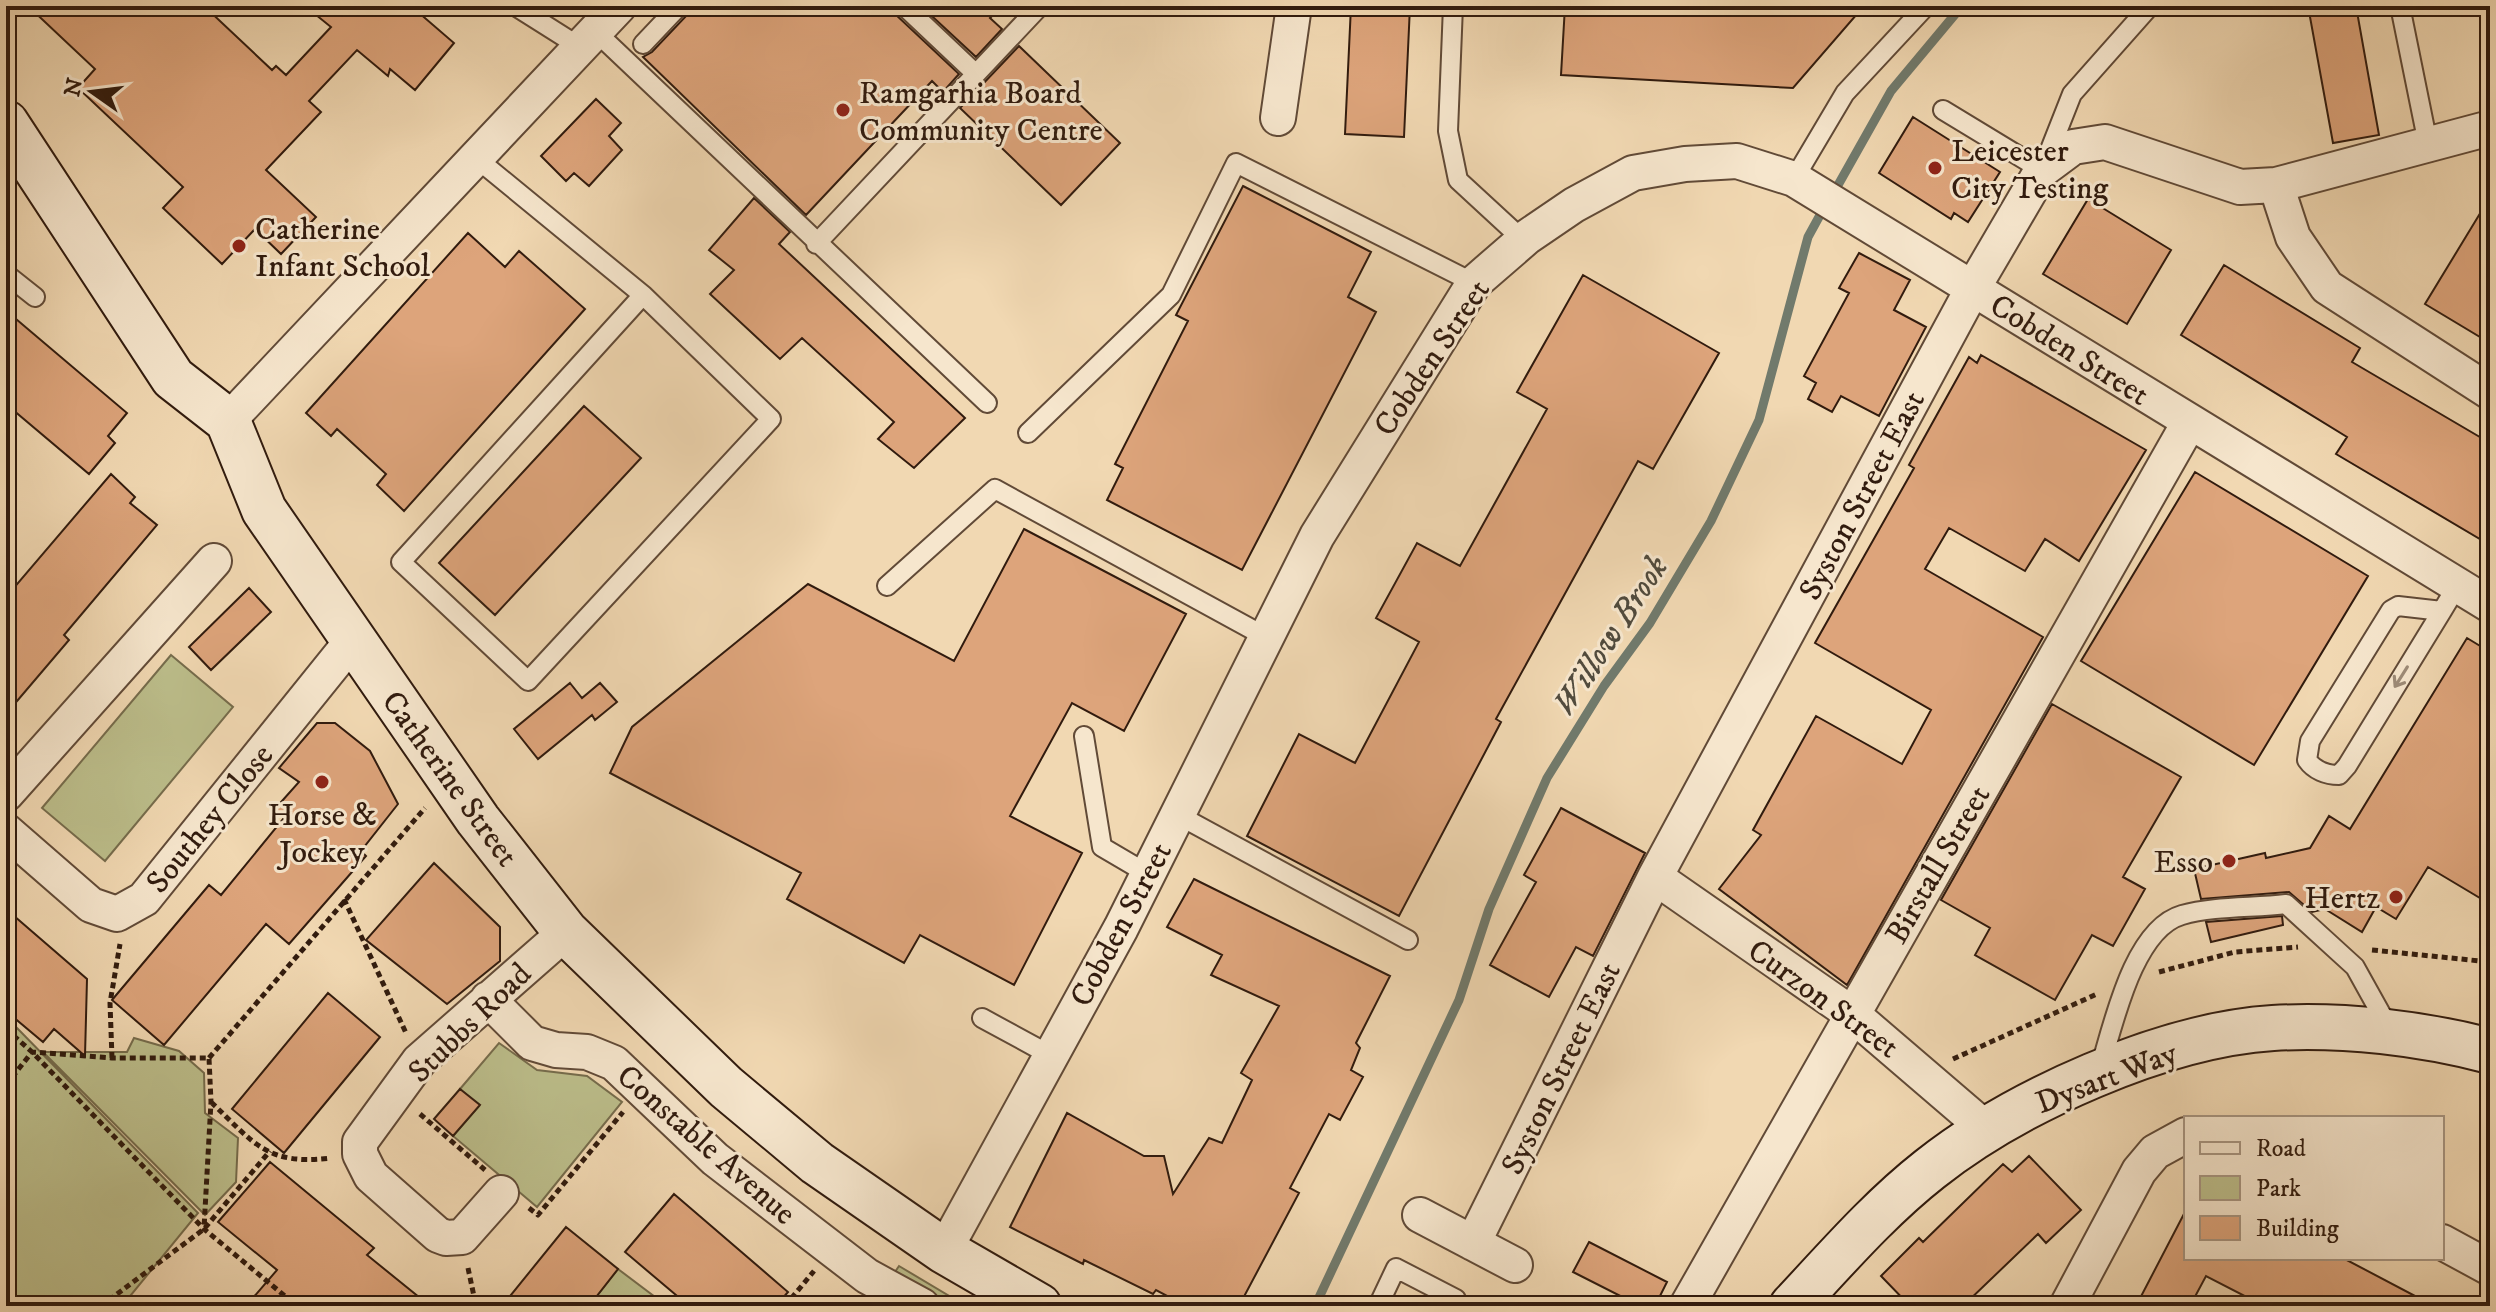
<svg xmlns="http://www.w3.org/2000/svg" width="2496" height="1312" font-family="'IM FELL DW Pica',serif">
	<style>
		.green { fill: #bcbe8b; stroke: #766c4c; stroke-width: 2 }
		.lines { fill: none; stroke-linecap: round; stroke-linejoin: round }
		.stream { stroke: #717a6c; stroke-width: 9 }
		.building { fill: #dda47b; stroke: #311b0e; stroke-width: 2 }
		.lane-casing { stroke: #614a37; stroke-width: 22 }
		.street-casing { stroke: #614a37; stroke-width: 38 }
		.secondary-casing { stroke: #311b0e; stroke-width: 48 }
		.path { stroke: #311b0e; stroke-width: 5; stroke-dasharray: 6 4; stroke-linecap: butt }
		.lane { stroke: #f6e6cd; stroke-width: 18 }
		.street { stroke: #f6e6cd; stroke-width: 34 }
		.secondary { stroke: #f6e6cd; stroke-width: 44 }
		.oneway { stroke: #9d8b77 }
		.poi-dot { fill: #8f2418; stroke: #f6e6cd; stroke-width: 3 }
		.labels { text-anchor: middle; stroke-width: 6; stroke-linejoin: round; paint-order: stroke }
		.poi-label { font-size: 32px; fill: #311b0e; stroke: #f6e6cd; text-anchor: start }
		.street-label { font-size: 32px; fill: #311b0e; stroke: #f6e6cd }
		.water-label { font-size: 34px; font-style: italic; fill: #514b3d; stroke: #f6e6cd }
	</style>
	<rect width="100%" height="100%" fill="#f1d8b2"/>
	<filter id="stains"><feTurbulence type="fractalNoise" baseFrequency=".0025" numOctaves="4"/><feColorMatrix values="0 0 0 0 .2 0 0 0 0 .09 0 0 0 0 .02 0 0 0 .5 -.17"/></filter>
	<radialGradient id="worn" r=".72"><stop offset=".6" stop-color="#630" stop-opacity="0"/><stop offset="1" stop-color="#630" stop-opacity=".3"/></radialGradient>
	<!-- green -->
	<path class="green" d="M171 655 233 707 105 861 42 808Z
		M17 1028 198 1213 122 1306H6V1056Z
		M134 1038 179 1051 204 1073 205 1113 238 1138 236 1182 205 1215 43 1052H127Z
		M499 1043 537 1070 587 1076 622 1102 537 1207 453 1136 479 1106 460 1089Z
		M899 1266 966 1306H872Z
		M618 1269 667 1306H589Z"/>
	<g class="lines">
		<!-- stream -->
		<path class="stream" d="M1833 194 1891 91 1962 6
			M1315 1306 1459 1000 1489 909 1547 778 1604 686 1650 623 1711 521 1759 420 1808 237 1825 206"/>
	</g>
	<!-- building -->
	<path class="building" d="M28 6H204L272 70 276 66 286 75 331 27 305 6H411L454 43 415 90 390 69 388 76 357 50 309 101 321 112 266 170 316 217 281 254 255 229 222 264 163 208 183 187 78 88 95 69Z
		M691 6H892L896 15 959 74 943 92 932 81 806 215 643 57 652 52 688 14Z
		M921 6H1002L990 18 1002 29 976 57Z
		M1351 6H1410L1404 137 1345 134Z
		M1565 6H1864L1793 88 1561 75Z
		M2308 6H2356L2379 135 2333 143Z
		M1019 46 1120 143 1061 205 960 108Z
		M596 99 621 123 609 136 622 150 589 186 574 173 566 181 541 156Z
		M1913 117 2000 172 1968 222 1954 213 1951 219 1879 173Z
		M1243 186 1371 252 1348 297 1376 312 1242 570 1107 500 1123 468 1115 464 1188 321 1176 315Z
		M2490 197V343L2425 304Z
		M754 198 790 232 779 244 965 418 914 468 878 439 894 422 802 338 780 359 710 294 734 270 709 250Z
		M2088 199 2171 250 2127 324 2043 274Z
		M468 233 505 267 519 251 585 309 404 511 377 485 386 474 337 429 331 436 306 413Z
		M1859 253 1910 280 1894 310 1926 327 1879 416 1841 396 1832 412 1808 399 1816 383 1804 376 1849 293 1839 288Z
		M2224 265 2360 348 2352 362 2490 443V545L2336 454 2347 437 2181 335Z
		M1583 275 1719 353 1653 469 1638 461 1496 719 1501 722 1399 916 1247 836 1299 734 1355 763 1419 642 1376 618 1417 543 1460 566 1547 409 1517 392Z
		M16 319 127 413 108 436 115 443 89 474 6 404V331Z
		M1981 355 2146 450 2079 561 2045 539 2025 571 1949 528 1925 569 2043 637 1847 985 1719 889 1761 835 1753 830 1816 716 1902 764 1931 710 1815 643 1914 468 1909 465 1969 357 1977 363Z
		M584 406 641 458 495 615 439 563Z
		M2195 472 2368 576 2254 765 2081 661Z
		M111 474 135 497 130 503 157 525 64 635 69 640 6 714V597Z
		M1024 529 1186 614 1124 731 1072 703 1010 816 1082 853 1014 985 920 935 904 963 787 899 801 873 610 773 632 727 808 584 954 661Z
		M249 588 271 612 211 670 189 647Z
		M2467 638 2490 652V904L2428 867 2396 919 2376 907 2362 932 2325 909 2312 912 2289 892 2201 899 2194 869 2265 853 2266 858 2310 848 2329 816 2350 829Z
		M570 683 582 698 600 683 617 702 595 720 592 715 538 759 514 729Z
		M2052 704 2181 777 2123 877 2145 889 2113 946 2092 935 2055 1000 1975 955 1990 928 1941 900Z
		M317 723H335L370 751 398 804 361 851 366 856 289 944 266 924 164 1045 112 1000 209 885 221 895 284 818 274 810 299 782 279 768Z
		M1561 808 1645 853 1593 956 1576 947 1549 997 1490 965 1536 882 1524 875Z
		M434 863 500 927V961L447 1004 366 940Z
		M1194 879 1390 976 1356 1043 1360 1048 1351 1070 1363 1077 1340 1120 1329 1114 1290 1188 1299 1193 1239 1306H1186L1156 1290 1153 1294 1084 1260 1083 1264 1010 1227 1067 1113 1144 1156H1164L1173 1194 1209 1138 1222 1143 1252 1080 1241 1073 1279 1006 1211 975 1222 955 1167 927Z
		M6 909 87 979 85 1056 54 1029 43 1042 6 1011Z
		M2282 916 2283 925 2211 942 2206 922Z
		M328 993 380 1037 284 1153 232 1109Z
		M460 1089 480 1105 453 1136 434 1119Z
		M2029 1156 2081 1210 2046 1243 2038 1234 1963 1306H1910L1881 1276 1919 1238 1923 1242 2003 1164 2012 1172Z
		M270 1162 374 1248 367 1255 430 1306H246L277 1270 218 1222Z
		M674 1194 788 1292 776 1306H689L625 1252Z
		M2186 1210V1258H2343L2434 1306H2264L2206 1276 2190 1306H2136Z
		M566 1227 618 1269 589 1306H502Z
		M1589 1242 1667 1282 1655 1306H1640L1573 1272Z"/>
	<g class="lines">
		<!-- lane casing -->
		<g class="lane-casing">
			<path id="lane" d="M515 6 580 47
				M904 6 976 74
				M1453 6 1448 131 1458 180 1523 240
				M2400 6 2428 144
				M595 31 987 403
				M643 44 679 6
				M1943 110 2042 170 2072 94 2150 6
				M476 158 643 295 771 419 528 681 401 562 643 295
				M1794 179 1845 93 1926 6
				M816 244 1040 6
				M6 274 35 297
				M1028 433 1171 295 1236 163 1474 283
				M887 586 995 489 1266 637
				M2442 611 2398 606 2391 610 2310 741 2307 760C2314 770 2326 775 2339 775L2347 766 2442 611 2457 586
				M1084 736 1102 847 1148 874
				M1178 815 1408 940
				M982 1018 1050 1055
				M2100 1068C2113 1026 2133 929 2182 915 2214 906 2253 908 2286 904L2355 967 2390 1030
				M1378 1306 1396 1268 1456 1299"/>
		</g>
		<!-- street casing -->
		<g class="street-casing">
			<path id="street" d="M1278 118 1294 6
				M2276 185 2293 237 2327 287 2490 392
				M228 421 619 6
				M6 794 214 561
				M6 831 91 905 117 914 144 899 352 641
				M1655 877 1852 1014 1986 1129
				M488 999 532 1043 556 1050 587 1052 614 1063 715 1159 867 1276 922 1306
				M501 1193 462 1237 446 1238 438 1235 371 1176 360 1154V1142L419 1061 566 932
				M1420 1215 1515 1265
				M2442 1242 2490 1268
				M1473 1243 1655 877 1973 288 2042 170 2073 147 2105 142 2240 187 2276 185 2490 128
				M944 1251 1121 928 1317 536 1474 283 1527 237 1574 205 1633 173 1685 164 1737 161 1794 179 2490 605
				M1687 1306 2189 423
				M2067 1306 2139 1171 2155 1152 2186 1135"/>
		</g>
		<!-- secondary casing -->
		<g class="secondary-casing">
			<path id="secondary" d="M6 123 173 378 228 421 264 510 478 820 566 932 726 1087 817 1163 944 1251 1039 1306
				M1792 1306C1836 1259 1879 1209 1930 1169 2016 1101 2163 1035 2273 1028 2344 1024 2421 1033 2490 1051"/>
		</g>
		<!-- path -->
		<path class="path" d="M344 899 406 1033
			M2372 950 2490 962
			M2159 972 2235 952 2298 947
			M6 1029 32 1052 204 1229 297 1306
			M112 1058 110 1003 120 944
			M209 1058 425 808
			M1953 1059 2097 994
			M6 1085 32 1052 112 1058H209L211 1102 204 1228
			M211 1102C254 1143 267 1166 331 1158
			M420 1114 485 1170
			M529 1208 538 1215 623 1112
			M468 1268 475 1301 472 1306
			M101 1306 204 1229 270 1151
			M785 1306 814 1271"/>
		<!-- lane -->
		<use href="#lane" class="lane"/>
		<!-- street -->
		<use href="#street" class="street"/>
		<!-- secondary -->
		<use href="#secondary" class="secondary"/>
	</g>
	<!-- one-way arrows -->
	<defs><path id="oneway-shaft" d="M-6 0H5M1.5-3L5.5 0L1.5 3" fill="none" stroke-width="1.6" stroke-linecap="round" stroke-linejoin="round" transform="scale(2)"/></defs>
	<use class="oneway" href="#oneway-shaft" transform="translate(2401 677) rotate(122)"/>
	<!-- markers -->
	<g class="poi-dot">
		<circle cx="843" cy="110" r="8"/>
		<circle cx="1935" cy="168" r="8"/>
		<circle cx="239" cy="246" r="8"/>
		<circle cx="322" cy="782" r="8"/>
		<circle cx="2229" cy="861" r="8"/>
		<circle cx="2396" cy="897" r="8"/>
	</g>
	<g class="labels">
		<!-- poi labels -->
		<g class="poi-label">
			<text x="859" y="103">Ramgarhia Board<tspan x="859" dy="37">Community Centre</tspan></text>
			<text x="1951" y="161">Leicester<tspan x="1951" dy="37">City Testing</tspan></text>
			<text x="255" y="239">Catherine<tspan x="255" dy="37">Infant School</tspan></text>
			<text x="322" y="825" text-anchor="middle">Horse &amp;<tspan x="322" dy="37">Jockey</tspan></text>
			<text x="2213" y="872" text-anchor="end">Esso</text>
			<text x="2380" y="908" text-anchor="end">Hertz</text>
		</g>
		<!-- street labels -->
		<g class="street-label">
			<text transform="translate(2070 349) rotate(32)" y="11">Cobden Street</text>
			<text transform="translate(1431 357) rotate(-56)" y="11">Cobden Street</text>
			<text transform="translate(1861 495) rotate(-62)" y="11">Syston Street East</text>
			<text transform="translate(451 778) rotate(54)" y="11">Catherine Street</text>
			<text transform="translate(209 818) rotate(-51)" y="11">Southey Close</text>
			<text transform="translate(1937 864) rotate(-60)" y="11">Birstall Street</text>
			<text transform="translate(1120 924) rotate(-62)" y="11">Cobden Street</text>
			<text transform="translate(1824 998) rotate(36)" y="11">Curzon Street</text>
			<text transform="translate(469 1022) rotate(-44)" y="11">Stubbs Road</text>
			<text transform="translate(1560 1068) rotate(-64)" y="11">Syston Street East</text>
			<text transform="translate(2106 1077) rotate(-21)" y="11">Dysart Way</text>
			<text transform="translate(707 1144) rotate(41)" y="11">Constable Avenue</text>
		</g>
		<!-- water labels -->
		<g class="water-label">
			<text transform="translate(1609 635) rotate(-57)" y="12">Willow Brook</text>
		</g>
	</g>
	<!-- margin -->
	<rect width="2496" height="1312" fill="none" stroke="#f1d8b2" stroke-width="32"/>
	<rect x="8" y="8" width="2480" height="1296" fill="none" stroke="#311b0e" stroke-width="4"/>
	<rect x="16" y="16" width="2464" height="1280" fill="none" stroke="#311b0e" stroke-width="2"/>
	<!-- legend -->
	<rect x="2184" y="1116" width="260" height="144" fill="#f6e6cd" stroke="#a79581" stroke-width="2"/>
	<rect x="2200" y="1142" width="40" height="12" fill="#f6e6cd" stroke="#a79581" stroke-width="2"/>
	<text x="2256" y="1156" font-size="24" fill="#311b0e">Road</text>
	<rect x="2200" y="1176" width="40" height="24" fill="#bcbe8b" stroke="#a79581" stroke-width="2"/>
	<text x="2256" y="1196" font-size="24" fill="#311b0e">Park</text>
	<rect x="2200" y="1216" width="40" height="24" fill="#dda47b" stroke="#a79581" stroke-width="2"/>
	<text x="2256" y="1236" font-size="24" fill="#311b0e">Building</text>
	<!-- north arrow -->
	<g transform="translate(92 92) rotate(284)" stroke="#f6e6cd" stroke-width="6" paint-order="stroke">
	<path d="M0-6L14 30L0 20L-14 30Z" fill="#311b0e"/>
	<text y="-12" font-size="22" font-weight="bold" text-anchor="middle" fill="#311b0e">N</text>
	</g>
	<rect width="100%" height="100%" filter="url(#stains)"/>
	<rect width="100%" height="100%" fill="url(#worn)"/>
</svg>
